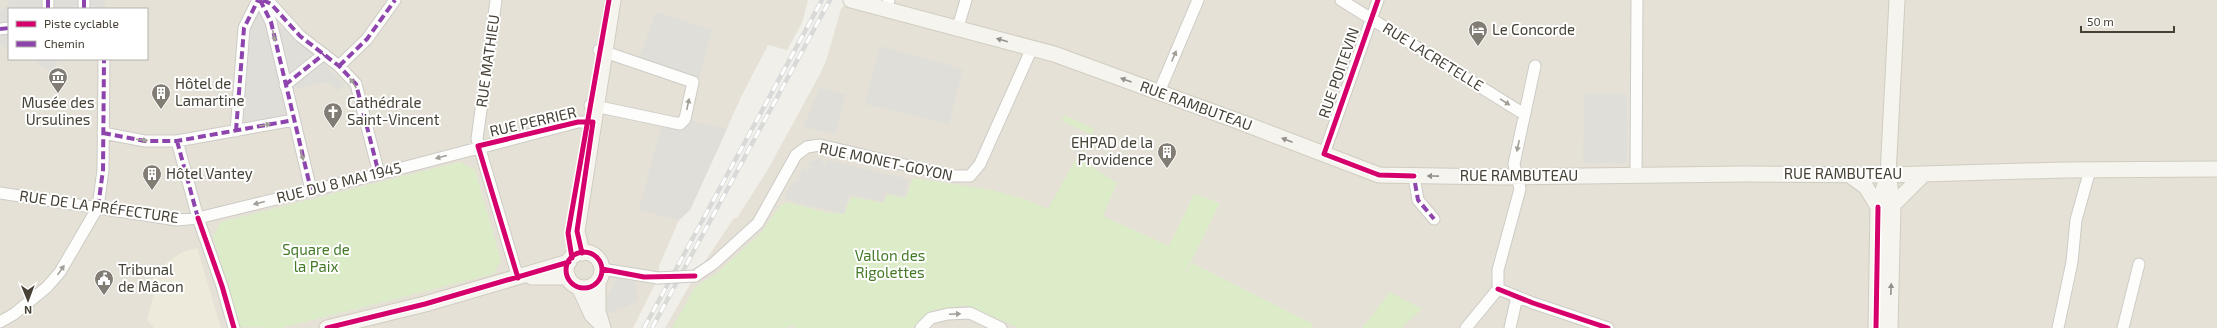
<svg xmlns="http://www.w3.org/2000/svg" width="2217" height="328" font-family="'Exo 2',sans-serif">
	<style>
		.residential { fill: #e5e1d6; fill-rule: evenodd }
		.education { fill: #eeeadb }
		.green { fill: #ddecc8 }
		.parking { fill: #dfded9 }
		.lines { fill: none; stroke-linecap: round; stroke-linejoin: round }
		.street-casing { stroke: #cdcbc5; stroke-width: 13 }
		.secondary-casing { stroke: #d0ccc0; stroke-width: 17 }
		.street { stroke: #fdfdfc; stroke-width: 11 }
		.secondary { stroke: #f6f4ee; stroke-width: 15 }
		.rail-casing { stroke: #d9d9d8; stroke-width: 4.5 }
		.rail { stroke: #fff; stroke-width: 3; stroke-dasharray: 9; stroke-linecap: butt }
		.street-bridge-casing { stroke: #cdcbc5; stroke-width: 13; stroke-linecap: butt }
		.street-bridge { stroke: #fdfdfc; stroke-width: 11 }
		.quiet { stroke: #8e44ad; stroke-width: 4; stroke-dasharray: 8 4; stroke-linecap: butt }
		.cycleway-casing { stroke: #fff; stroke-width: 8 }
		.cycleway { stroke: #d6006c; stroke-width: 5 }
		.oneway { fill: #a29e98 }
		.oneway2 { fill: #959188 }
		.labels { text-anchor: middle; stroke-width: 4; stroke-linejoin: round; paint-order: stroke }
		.poi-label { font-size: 15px; fill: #464035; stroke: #fff; text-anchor: start }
		.street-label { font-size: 15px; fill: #464035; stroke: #fff }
		.park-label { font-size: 15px; fill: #447a27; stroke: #fff }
	</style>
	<rect width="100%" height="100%" fill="#f0efe9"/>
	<!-- residential -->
	<path class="residential" d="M0 0H808L802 23 787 50 768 45 741 97 690 210 679 220 659 266 658 278 633 328H0ZM9 9H147V59H9Z
		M849 0H2217V328H665L695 276 734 218H737L767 171 820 74 826 61 841 9Z"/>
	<!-- education -->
	<path class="education" d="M197 248 221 328H154L147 320 157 282H151L158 269 182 252Z"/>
	<!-- green -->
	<path class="green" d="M1064 115 1094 129 1092 135 1062 121Z
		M1077 157 1117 183 1103 216 1169 246 1194 194 1220 203 1182 280 1192 263 1313 324 1311 328H1019L966 305 934 310 912 328H794L793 325 786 328H672L695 287 716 274 762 232 779 207 786 202 825 212 844 214 851 197 884 203 887 195 906 198 913 178C959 186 1006 188 1048 209Z
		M460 162 475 170 501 261 493 274 281 328 239 327 213 236 221 222Z
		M1390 292 1422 309 1401 328H1362Z"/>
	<!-- parking -->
	<path class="parking" d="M11 0H105V9H9V49L0 45V12Z
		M255 0 270 31 287 27 345 85 337 91 333 85 325 82 284 92 287 112 285 116 245 122 243 119 249 22Z
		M656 12 712 30 698 83 637 64Z
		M880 46 963 69 949 124 865 104Z
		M30 59H60L52 72Z
		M820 87 846 95 835 134 803 127Z
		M1584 94H1627V163H1583Z
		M664 115 727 129 690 210 679 220 639 210Z
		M820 158 825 167 828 160 909 179 905 197 885 193 883 202 849 194 844 214 786 200V192L794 181 803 182 797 179 803 168 809 170 811 169 808 163Z
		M617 278 635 282 639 301 609 314 605 302Z"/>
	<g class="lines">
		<!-- street casing -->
		<g class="street-casing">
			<path id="street" d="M48 0V9
				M84 0V9
				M260 0 271 22 311 190
				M263 0 271 4 300 36 339 66 356 84 379 174
				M496 0 477 139 518 278
				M1341 0 1524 114
				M886 10 889 0
				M958 27 966 0
				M0 29 9 28
				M339 66 367 39 395 0
				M285 85 324 54
				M1159 92 1198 0
				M590 105 680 124 685 119 693 82 599 50
				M236 131 244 28 258 0
				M103 133 145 141H177L294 120
				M177 141 198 218 222 286 234 328
				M1324 154 1378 0
				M1636 175 1637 0
				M1415 183 1418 200 1434 219
				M0 193 177 220 198 218 379 174 578 122H593
				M602 269 658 278
				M695 276 713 264 758 223 796 155 807 147 820 145 952 176H970L980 164 1032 48
				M1498 289V270L1520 189 1514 164 1535 66
				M1498 289 1533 303 1608 328
				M0 322 14 314 47 287 60 272 98 207 103 170 104 59
				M921 328 931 318 948 314 970 313 1001 328
				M1466 328 1498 289
				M1510 328 1517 297
				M2058 328 2072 262 2076 220 2090 170
				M2123 328 2139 264"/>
		</g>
		<!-- secondary casing -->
		<g class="secondary-casing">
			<path id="secondary" d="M851 0 1054 54 1235 120 1379 175 1500 177 1744 174 1888 175 2064 170 2217 169
				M1848 174 1866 187 1878 207
				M1893 205 1924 174
				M566 270a18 18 0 1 1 36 0a18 18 0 1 1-36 0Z
				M582 253 577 231 613 0
				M532 277H568
				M598 282V311L603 328
				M579 287 592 315 599 322
				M327 328 425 304 569 262
				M1876 328 1878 207 1887 178
				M1890 328 1893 205 1888 175 1897 0"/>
		</g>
		<!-- street -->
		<use href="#street" class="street"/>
		<!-- secondary -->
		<use href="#secondary" class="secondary"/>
		<!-- rail casing -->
		<g class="rail-casing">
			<path id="rail" d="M644 328 822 0
				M652 328 830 0"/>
		</g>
		<!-- rail -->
		<use href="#rail" class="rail"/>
		<!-- street-bridge casing -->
		<g class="street-bridge-casing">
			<path id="street-bridge" d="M658 278 695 276"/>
		</g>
		<!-- street-bridge -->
		<use href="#street-bridge" class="street-bridge"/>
		<!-- quiet -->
		<path class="quiet" d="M48 0V9
			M84 0V9
			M260 0 271 22 311 190
			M263 0 271 4 300 36 339 66 356 84 379 174
			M0 29 9 28
			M339 66 367 39 395 0
			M285 85 324 54
			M236 131 244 28 258 0
			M103 133 145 141H177L294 120
			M177 141 198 218
			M1415 183 1418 200 1434 219
			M98 207 103 170 104 59"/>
		<!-- cycleway casing -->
		<g class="cycleway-casing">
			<path id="cycleway" d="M1378 0 1324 154 1379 175 1414 176
				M198 218 222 286 234 328
				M566 270a18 18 0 1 1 36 0a18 18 0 1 1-36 0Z
				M572 258 568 233 609 0
				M602 269 644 277 695 276
				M518 278 478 146 578 122H593L577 231 582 253
				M1498 289 1533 303 1608 328
				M327 328 425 304 569 262
				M1876 328 1878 207"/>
		</g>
		<!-- cycleway -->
		<use href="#cycleway" class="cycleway"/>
	</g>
	<!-- one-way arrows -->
	<defs><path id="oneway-solid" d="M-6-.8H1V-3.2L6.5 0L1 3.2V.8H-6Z"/></defs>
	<g class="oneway">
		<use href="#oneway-solid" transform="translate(274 36) rotate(77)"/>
		<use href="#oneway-solid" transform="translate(1174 56) rotate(-67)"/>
		<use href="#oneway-solid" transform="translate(353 83) rotate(-124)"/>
		<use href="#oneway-solid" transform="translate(1505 102) rotate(32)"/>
		<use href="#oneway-solid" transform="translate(688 104) rotate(-78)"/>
		<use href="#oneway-solid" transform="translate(265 125) rotate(-11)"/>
		<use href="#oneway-solid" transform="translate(142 140) rotate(7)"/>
		<use href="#oneway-solid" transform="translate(1518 146) rotate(102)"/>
		<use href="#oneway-solid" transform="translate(302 155) rotate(76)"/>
		<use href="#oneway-solid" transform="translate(441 157) rotate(165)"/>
		<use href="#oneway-solid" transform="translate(259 203) rotate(166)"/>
		<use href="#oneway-solid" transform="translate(61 270) rotate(-55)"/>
		<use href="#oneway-solid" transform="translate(955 314) rotate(-2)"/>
	</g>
	<g class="oneway2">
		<use href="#oneway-solid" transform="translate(1002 40) rotate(-164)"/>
		<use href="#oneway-solid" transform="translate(1126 80) rotate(-160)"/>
		<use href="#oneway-solid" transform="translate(1287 140) rotate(-159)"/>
		<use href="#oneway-solid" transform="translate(1433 176) rotate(-179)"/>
		<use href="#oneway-solid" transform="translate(1891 289) rotate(-88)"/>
	</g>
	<!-- icons -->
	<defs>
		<g id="hotel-pin" transform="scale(1)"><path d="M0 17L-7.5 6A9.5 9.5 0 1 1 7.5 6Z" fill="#827d74" stroke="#fff"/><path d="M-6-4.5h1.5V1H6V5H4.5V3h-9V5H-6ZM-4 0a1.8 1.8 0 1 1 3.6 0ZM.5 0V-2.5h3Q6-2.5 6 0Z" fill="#fff"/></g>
		<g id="museum-pin" transform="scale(1)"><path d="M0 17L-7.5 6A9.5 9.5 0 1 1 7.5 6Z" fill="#827d74" stroke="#fff"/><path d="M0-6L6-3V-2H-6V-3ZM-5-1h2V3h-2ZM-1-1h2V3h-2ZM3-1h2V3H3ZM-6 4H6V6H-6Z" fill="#fff"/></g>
		<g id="building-pin" transform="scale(1)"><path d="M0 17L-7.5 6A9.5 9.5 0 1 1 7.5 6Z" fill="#827d74" stroke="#fff"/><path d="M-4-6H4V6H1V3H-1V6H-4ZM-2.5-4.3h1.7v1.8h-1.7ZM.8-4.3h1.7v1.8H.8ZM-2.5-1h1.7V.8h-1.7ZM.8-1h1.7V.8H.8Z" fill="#fff"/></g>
		<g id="church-pin" transform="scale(1)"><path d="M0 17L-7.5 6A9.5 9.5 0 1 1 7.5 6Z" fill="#827d74" stroke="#fff"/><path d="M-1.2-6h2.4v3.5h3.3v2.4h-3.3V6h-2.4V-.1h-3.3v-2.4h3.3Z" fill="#fff"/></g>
		<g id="civic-pin" transform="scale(1)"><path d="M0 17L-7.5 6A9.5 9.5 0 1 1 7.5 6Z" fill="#827d74" stroke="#fff"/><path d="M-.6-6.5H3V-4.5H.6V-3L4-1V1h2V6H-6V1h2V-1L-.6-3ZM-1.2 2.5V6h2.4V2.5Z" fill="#fff"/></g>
	</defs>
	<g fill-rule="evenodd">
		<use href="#hotel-pin" x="1478" y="30"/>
		<use href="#museum-pin" x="58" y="77"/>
		<use href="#building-pin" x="161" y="93"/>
		<use href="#church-pin" x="333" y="112"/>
		<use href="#building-pin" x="1167" y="152"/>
		<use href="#building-pin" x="152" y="174"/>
		<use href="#civic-pin" x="104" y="279"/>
	</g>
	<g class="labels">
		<!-- poi labels -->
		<g class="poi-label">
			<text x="1492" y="35">Le Concorde</text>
			<text x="175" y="89">Hôtel de<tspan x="175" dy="17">Lamartine</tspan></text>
			<text x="58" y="108" text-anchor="middle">Musée des<tspan x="58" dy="17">Ursulines</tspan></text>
			<text x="347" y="108">Cathédrale<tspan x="347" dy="17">Saint-Vincent</tspan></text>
			<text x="1153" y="148" text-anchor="end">EHPAD de la<tspan x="1153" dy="17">Providence</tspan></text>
			<text x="166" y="179">Hôtel Vantey</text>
			<text x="118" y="275">Tribunal<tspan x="118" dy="17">de Mâcon</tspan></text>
		</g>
		<!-- street labels -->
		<g class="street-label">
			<text transform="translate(1433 57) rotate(32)" y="5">RUE LACRETELLE</text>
			<text transform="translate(488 61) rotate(-82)" y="5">RUE MATHIEU</text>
			<text transform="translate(1339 73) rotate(-71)" y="5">RUE POITEVIN</text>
			<text transform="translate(1196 106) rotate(20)" y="5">RUE RAMBUTEAU</text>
			<text transform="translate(533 122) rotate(-13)" y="5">RUE PERRIER</text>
			<text transform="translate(886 162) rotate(12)" y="5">RUE MONET-GOYON</text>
			<text x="1843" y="179">RUE RAMBUTEAU</text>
			<text x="1519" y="181">RUE RAMBUTEAU</text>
			<text transform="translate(339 183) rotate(-14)" y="5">RUE DU 8 MAI 1945</text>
			<text transform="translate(99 207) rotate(8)" y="5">RUE DE LA PRÉFECTURE</text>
		</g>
		<!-- park labels -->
		<g class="park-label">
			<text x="316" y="255">Square de<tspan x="316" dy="17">la Paix</tspan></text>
			<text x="890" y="261">Vallon des<tspan x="890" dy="17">Rigolettes</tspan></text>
		</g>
	</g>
	<!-- legend -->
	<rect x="8" y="8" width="140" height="52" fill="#ffffff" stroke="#b5b3ae"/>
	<rect x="16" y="21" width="20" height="6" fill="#d6006c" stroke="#b5b3ae"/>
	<text x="44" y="28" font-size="12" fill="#464035">Piste cyclable</text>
	<rect x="16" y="41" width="20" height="6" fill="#8e44ad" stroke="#b5b3ae"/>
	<text x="44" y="48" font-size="12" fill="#464035">Chemin</text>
	<!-- north arrow -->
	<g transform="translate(28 300) rotate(179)" stroke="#ffffff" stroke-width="3" paint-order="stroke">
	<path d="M0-3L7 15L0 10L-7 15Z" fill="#464035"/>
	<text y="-6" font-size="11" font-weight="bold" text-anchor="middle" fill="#464035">N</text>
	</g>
	<!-- scale -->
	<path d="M2081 26v6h93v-6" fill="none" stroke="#464035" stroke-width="2"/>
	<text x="2087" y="26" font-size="12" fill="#464035" stroke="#ffffff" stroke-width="3" paint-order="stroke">50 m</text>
</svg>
